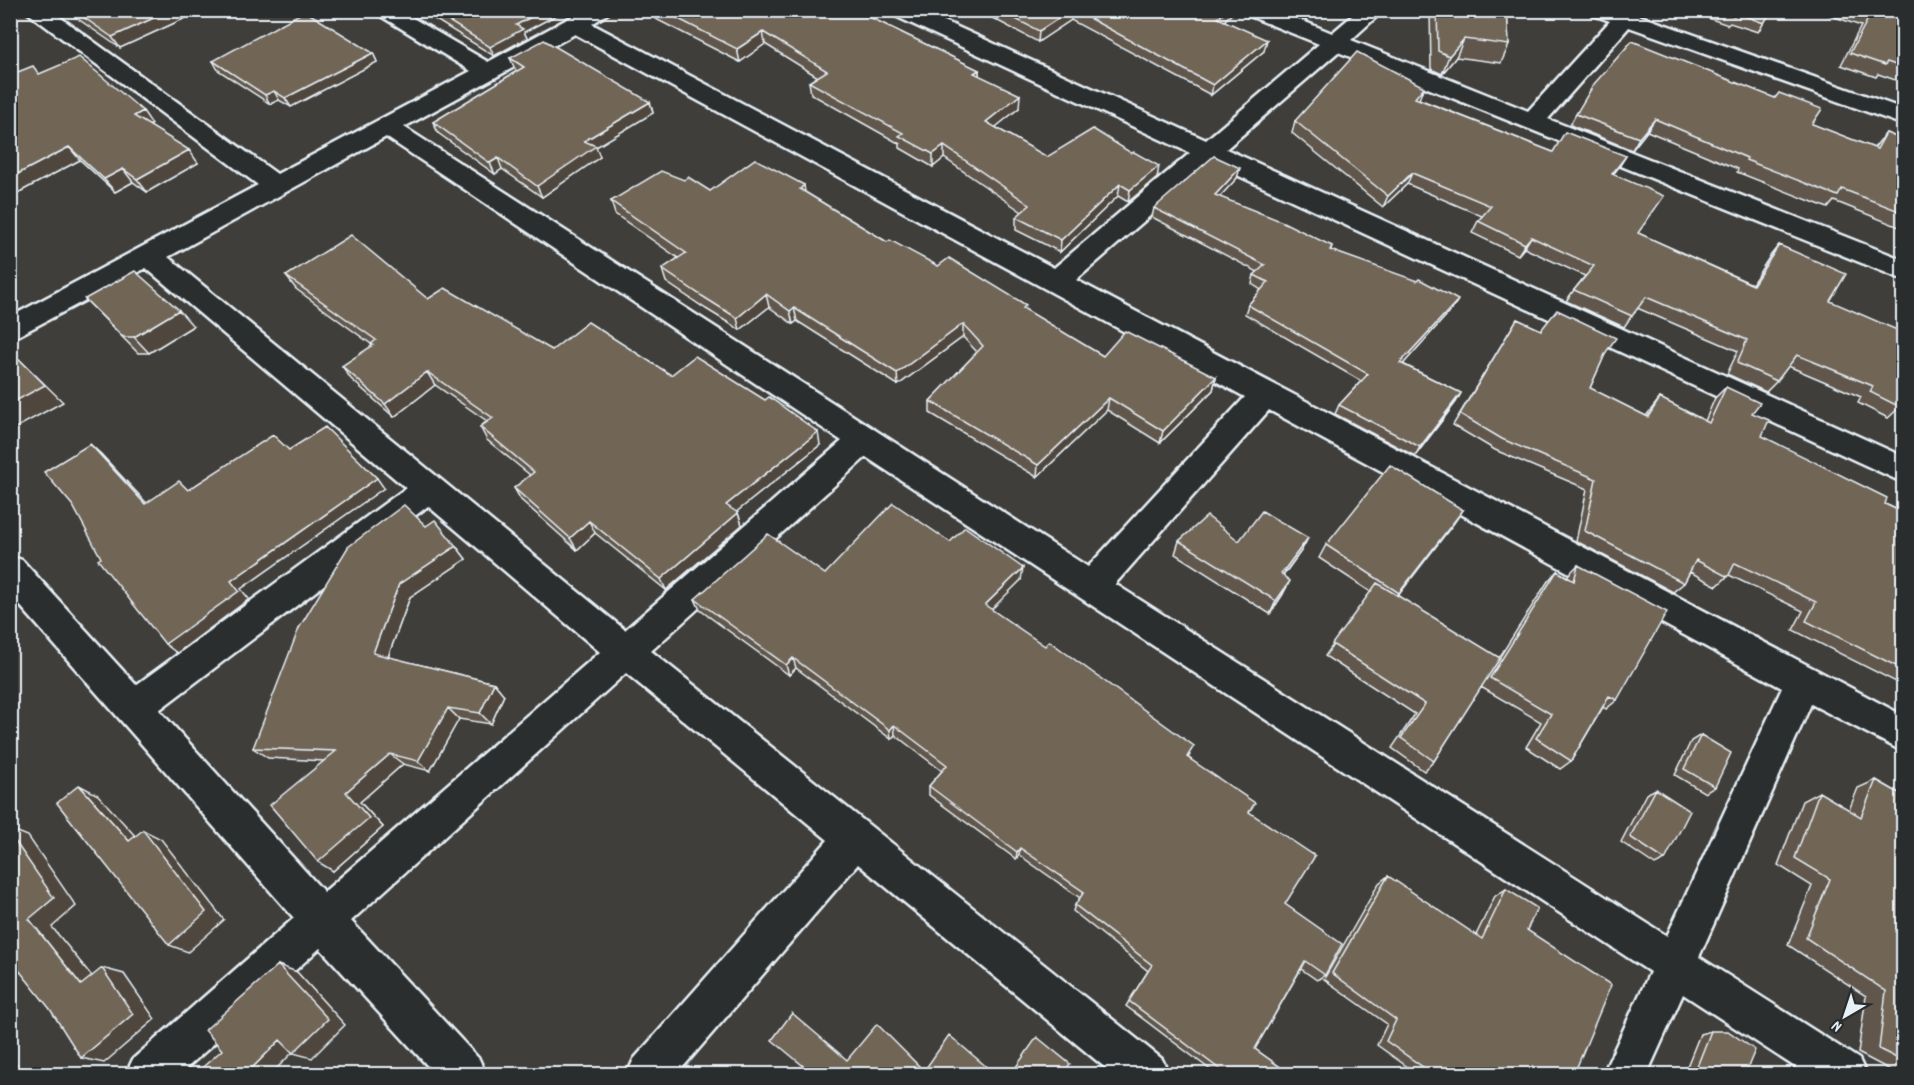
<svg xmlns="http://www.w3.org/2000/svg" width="1914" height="1085" font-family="Dekko,sans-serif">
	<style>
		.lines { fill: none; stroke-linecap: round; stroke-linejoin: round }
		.minor-casing { stroke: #e8f1f8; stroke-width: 5 }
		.minor { fill: #2a2d2e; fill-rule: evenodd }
		.wall { fill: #61574b; stroke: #e8f1f8; stroke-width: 1.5 }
		.shaded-wall { fill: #4f473d; stroke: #e8f1f8; stroke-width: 1.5 }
		.building { fill: #716557; stroke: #e8f1f8; stroke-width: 1.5 }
	</style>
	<rect width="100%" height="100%" fill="#3f3e3a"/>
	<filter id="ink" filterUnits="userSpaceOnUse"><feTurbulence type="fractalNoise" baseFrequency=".0167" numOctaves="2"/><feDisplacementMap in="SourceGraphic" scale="12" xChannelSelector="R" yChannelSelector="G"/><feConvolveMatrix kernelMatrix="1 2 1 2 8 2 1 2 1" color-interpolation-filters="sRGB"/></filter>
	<g filter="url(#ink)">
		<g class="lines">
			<!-- minor casing -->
			<g class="minor-casing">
				<path id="minor" d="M24 10H50L277 174 471 71 371 10H399L488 62 584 10H613L592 24 1054 268 1190 153 893 15 890 10H920L1206 140 1319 44 1247 15 1244 10H1276L1332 33 1359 10H1384L1351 40 1528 111 1610 21 1593 15 1590 10H1624L1904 109V125L1629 27 1548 119 1904 260V280L1338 52 1226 149 1904 457V483L1211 163 1076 280 1904 716V752L1811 704 1699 957 1859 1059 1866 1074H1806L1683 994 1647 1074H1603L1650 972 866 457 651 651 1162 1059 1169 1074H1113L858 864 677 1074H627L634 1059 828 840 626 673 351 921 479 1059 486 1074H435L320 948 180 1074H126L133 1059 294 918 10 594V556L22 560 136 685 406 488 146 268 10 340V317L258 185ZM575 34 1245 397 1088 567 404 127ZM386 137 842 441 625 630 168 257ZM1269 410 1782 688 1667 936 1115 584ZM428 506 600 652 324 892 159 710Z"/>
			</g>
			<!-- minor -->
			<use href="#minor" class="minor"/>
		</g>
		<!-- wall -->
		<path class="wall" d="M65 10H203L120 48Z
			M428 10H566L524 32 527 38 494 56 431 17Z
			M649 10H855L979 70V76L1019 108 995 127 1047 157 1157 178 1128 202 1118 196 1060 252 1016 230V217L1022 212 944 158 933 167 900 148V144L811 94 809 82 818 77 765 44 740 62 650 16Z
			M977 10H1236L1224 21 1264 51 1211 95 1071 20 1038 42Z
			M1430 10H1507L1509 45 1501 63 1456 57 1442 74 1431 69Z
			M1685 10H1772L1758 32 1730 23 1728 25Z
			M1826 10H1904V83L1878 74 1876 77 1841 65 1861 26 1826 14Z
			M373 53 377 62 291 107 279 100 270 104 218 70 213 61Z
			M510 58 650 102 653 113 596 147 600 157 542 197 502 169 495 174 438 133 433 122 517 71 515 69Z
			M39 74 152 124 150 126 198 163 147 192 133 182 115 192 80 160 10 197Z
			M1419 99 1553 152 1626 156 1613 174 1638 233 1752 284 1770 256 1779 245 1830 301 1900 407 1888 418 1858 403 1861 397 1788 366 1777 381 1766 392 1727 374 1738 351 1637 308 1624 327 1566 301 1574 290 1585 276 1524 248 1518 255 1472 233 1478 221 1482 216 1407 184 1383 207 1292 133 1295 121Z
			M1576 114 1812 124 1874 148 1886 133 1904 140V229L1834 201 1828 208 1737 172 1738 169 1647 131 1632 150 1570 125Z
			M1237 178 1219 197 1332 246 1331 250 1453 308 1403 364 1461 393 1456 402 1415 456 1335 414 1339 405 1361 381 1245 314 1248 305 1261 290 1252 284 1254 275 1258 272 1152 217 1154 208Z
			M710 191 805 192 887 242 938 266 1025 310 1103 356 1216 377 1213 390 1160 443 1107 410 1037 477 930 413V401L977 352 963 337 898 385 797 321 793 324 769 307 740 330 706 309 666 282 662 269 678 258 615 214 611 201Z
			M286 276 428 299 552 350 671 375 820 445 736 512 738 513 742 525 666 590 595 533 577 550 521 500 514 488 530 475 487 440 480 427 487 421 435 385 394 417 351 379 342 366 372 346 371 344 296 289Z
			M85 299 193 326 149 353H138Z
			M1517 319 1541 330 1606 352 1590 388 1646 416 1660 398 1705 421 1715 398 1726 387 1752 413 1762 436 1885 504 1904 513V682L1900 684 1793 630 1803 611 1729 575 1717 586 1690 572 1684 583 1673 592 1576 541 1587 489 1495 450 1453 425Z
			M1463 510 1397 596 1499 658 1548 581 1557 571 1568 577V575L1578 565 1617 700 1606 709 1603 707 1571 761 1560 769 1526 747 1541 722 1481 687 1434 761 1424 771 1392 748 1415 714 1325 656 1371 592 1319 558 1326 545Z
			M426 526 456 546 466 559 410 597 388 657 494 683 504 695 491 724 459 719 430 771 403 764 360 802 383 827 333 871 324 761 268 758 253 748Z
			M1308 538 1301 551 1283 576V594L1270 614 1175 554 1179 541H1239Z
			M950 542 1021 580 991 609 1190 755 1188 757 1249 812 1285 904 1325 975 1317 980 1301 969 1255 1049 1290 1074H1216L1126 1006 1148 971 1073 911 1075 905 1080 898 1019 855 1016 859 929 795V786L942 771 895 735 891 739 796 668 789 675 700 610 695 599 825 574Z
			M1701 735 1715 787 1705 793 1675 775 1691 741Z
			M1876 780 1904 796V1071L1894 1072 1858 1053 1866 996 1788 945 1812 886 1778 865 1802 801 1819 792 1849 810 1858 788Z
			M1656 789 1665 860 1655 865 1621 842 1646 794Z
			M1388 876 1476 935 1495 896 1506 889 1527 930 1574 1074H1415L1416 1073 1377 1045 1387 1024 1324 979 1379 883Z
			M1711 1031 1745 1074H1684L1700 1034Z"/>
		<!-- shaded-wall -->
		<path class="shaded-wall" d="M171 10H203L120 48 112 37Z
			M544 10H566L524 32 527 38 494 56 490 47 516 25Z
			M1071 10H1072L1071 20 1038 42 1039 31Z
			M1226 10H1236L1216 28 1218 18Z
			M763 32 765 44 740 62 737 49Z
			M1464 39 1456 57 1442 74 1449 56Z
			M1267 40 1264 51 1211 95 1213 85Z
			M373 53 377 62 291 107 285 98Z
			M979 70V82L974 73Z
			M1424 87 1419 99 1410 109 1415 98Z
			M274 91 279 100 270 104 265 95Z
			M1020 95 1019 108 986 135V122Z
			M650 102 653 113 596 147 600 157 542 197 537 186 584 141Z
			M143 111 152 124 144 129 134 116Z
			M1655 119 1647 131 1632 150 1639 138Z
			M944 146V158L933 167V154Z
			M69 147 80 160 10 197V178Z
			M189 150 198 163 147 192 137 179Z
			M1626 156 1619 167 1605 185 1612 174Z
			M498 158 502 169 495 174 490 163Z
			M1159 166 1157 178 1128 202 1130 190Z
			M1240 168 1237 178 1212 205 1215 195Z
			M123 169 133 182 115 192 104 179Z
			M1412 173 1407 184 1383 207 1388 196Z
			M1120 184 1118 196 1060 252 1061 240Z
			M804 185 806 199 800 189Z
			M1531 237 1524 248 1518 255 1525 244Z
			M766 294 769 307 740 330 737 318Z
			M1458 300 1453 308 1396 372 1400 363Z
			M794 308 797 321 793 324 790 311Z
			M179 310 193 326 149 353 134 337Z
			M963 324V337L898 385 897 373Z
			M20 360 63 402 10 431V404Z
			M427 372 435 385 394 417 385 404Z
			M1216 377 1213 390 1160 443 1163 431Z
			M1461 393 1456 402 1415 456 1420 447Z
			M1109 398 1107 410 1037 477 1038 465Z
			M818 432 820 445 730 517 726 505Z
			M90 444 101 454 156 513 145 504Z
			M377 478 384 488 241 589 249 599 177 653 165 644 231 581Z
			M1463 510 1454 523 1391 605 1399 593Z
			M738 513 742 525 666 590 661 579Z
			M589 521 595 533 577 550 570 538Z
			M1308 538 1301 551 1274 587 1281 574Z
			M456 546 466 559 410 597 385 665 373 653 399 584Z
			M1023 568 1021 580 985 616V605Z
			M1290 581 1283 594 1270 614 1276 601Z
			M793 658 796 668 789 675 786 665Z
			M494 683 504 695 491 724 480 713Z
			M448 708 459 719 430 771 418 761Z
			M894 725 895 735 891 739 890 730Z
			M390 754 403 764 360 802 383 827 333 871 318 862 346 792Z
			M79 785 98 795 148 850 129 841Z
			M10 829 28 836 76 906 52 927 104 991 81 985 29 919 10 834Z
			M143 830 161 839 224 920 188 952 169 945Z
			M1020 848 1019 855 1016 859 1017 852Z
			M10 956 31 962 10 980Z
			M278 965 297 972 345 1025 312 1058 293 1053Z
			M102 968 124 974 155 1019 104 1063 81 1058Z
			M280 1040 300 1045 271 1074H246Z
			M10 1053 23 1074H10Z"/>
		<!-- building -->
		<path class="building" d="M73 10H171L112 37Z
			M431 10H544L516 25 523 29 490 47Z
			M661 10H855L979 70 974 73 1020 95 986 122 1047 157 1093 129 1131 153 1134 152 1159 166 1130 190 1120 184 1061 240 1016 217 1030 205 944 146 933 154 899 136 903 133 809 82 827 71 763 32 737 49Z
			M998 10H1071L1039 31Z
			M1074 10H1226L1218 18 1267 40 1213 85Z
			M1437 10H1507L1509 45 1464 39 1449 56 1438 51Z
			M1718 10H1772L1764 23 1736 13 1734 16Z
			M1857 10H1904V68L1887 62 1885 65 1850 53 1870 15Z
			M305 11 373 53 285 98 274 91 265 95 213 61Z
			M544 40 650 102 584 141 596 146 537 186 498 158 490 163 433 122 524 67 510 58Z
			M1632 41 1775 98 1779 93 1822 109 1812 124 1877 149 1886 133 1904 140V213L1842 189 1838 196 1746 160 1747 158 1655 119 1639 138 1576 114 1594 84Z
			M1357 52 1424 87 1415 98 1553 152 1565 132 1626 156 1612 174 1664 196 1638 233 1753 285 1779 245 1846 274 1830 301 1904 333V400L1900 407 1870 392 1873 386 1797 355 1777 381 1737 363 1747 340 1646 297 1632 316 1574 290 1594 266 1531 237 1525 244 1478 221 1491 206 1412 173 1388 196 1295 121Z
			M79 57 143 111 134 116 189 150 137 179 123 169 104 179 69 147 10 178V75L33 66 39 74Z
			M1214 156 1240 168 1215 195 1283 222 1332 246 1330 250 1417 281 1419 279 1458 300 1400 363 1461 393 1420 447 1339 405 1368 374 1248 305 1268 282 1254 275 1265 265 1154 208Z
			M755 159 804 185 800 189 887 242 890 240 938 266 949 258 1026 305 1023 308 1103 356 1125 331 1216 377 1163 431 1109 398 1038 465 930 401 983 346 963 324 897 373 794 308 790 311 766 294 737 318 702 296 662 269 686 253 611 201 661 171 684 180 688 177 710 191Z
			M351 235 428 299 445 288 552 350 588 322 671 375 695 356 765 400 769 397 818 432 726 505 738 513 661 579 589 521 570 538 514 488 534 472 480 427 493 418 427 372 385 404 342 366 373 345 371 344 376 340 286 276Z
			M135 271 179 310 134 337H123L85 299Z
			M1557 310 1616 338 1606 352 1590 388 1648 417 1660 398 1709 423 1726 387 1760 403 1752 413 1769 420 1762 436 1887 498 1885 504 1904 513V670L1806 621 1816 602 1735 563 1728 577 1696 560 1684 583 1585 531 1596 479 1502 439 1460 414 1517 319 1541 330Z
			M20 360 45 385 10 404V365Z
			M325 427 377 478 231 581 239 591 165 644 98 560 101 558 73 506 44 472 90 444 145 504 179 481 188 490 273 435 289 450Z
			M1390 465 1463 510 1399 593 1326 545Z
			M893 503 950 542 965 527 1023 568 985 605 1045 646 1049 641 1194 746 1187 757 1255 803 1249 812 1315 856 1285 904 1342 944 1325 975 1305 961 1255 1049 1290 1074H1226L1129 1001 1152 965 1075 905 1084 892 1020 848 1017 852 929 786 947 765 894 725 890 730 793 658 786 665 695 599 768 534 825 574Z
			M404 505 426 526 435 520 456 546 399 584 373 653 494 683 480 713 448 708 418 761 390 754 346 792 369 818 318 862 270 805 336 751 253 748 299 628 348 547Z
			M1262 511 1308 538 1281 574 1290 581 1276 601 1179 541 1207 516 1239 541Z
			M1578 565 1667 612 1617 700 1609 696 1571 761 1536 738 1551 714 1490 678 1557 571 1574 581Z
			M1377 583 1500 658 1434 761 1401 738 1425 704 1332 644Z
			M1701 735 1731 753 1715 787 1684 769Z
			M1876 780 1904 796V1062L1879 1049 1886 991 1806 938 1830 879 1795 858 1819 792 1861 817Z
			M79 785 129 841 143 830 206 912 169 945 57 803Z
			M1656 789 1690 811 1665 860 1630 837Z
			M10 834 54 898 29 919 81 985 102 968 133 1014 81 1058 50 1009 10 959Z
			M1388 876 1482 939 1506 889 1537 908 1527 930 1611 985 1574 1074H1424L1427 1070 1386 1041 1396 1020 1332 973Z
			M278 965 328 1019 293 1053 280 1040 246 1074H195L222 1050 205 1030Z
			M792 1013 847 1060 877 1024 924 1071 949 1035 995 1074H813L772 1040Z
			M1711 1031H1728L1755 1050 1745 1074H1694Z
			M1037 1037 1070 1064 1063 1074H1011Z"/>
	</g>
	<!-- margin -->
	<rect width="1914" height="1085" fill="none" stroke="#2a2d2e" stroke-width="36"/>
	<rect x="18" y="18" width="1878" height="1049" fill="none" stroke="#e8f1f8" stroke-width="2" filter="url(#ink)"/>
	<!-- north arrow -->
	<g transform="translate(1845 1016) rotate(219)" stroke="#2a2d2e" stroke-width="4.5" paint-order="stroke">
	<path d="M0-4.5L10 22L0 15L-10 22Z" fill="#e8f1f8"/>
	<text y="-9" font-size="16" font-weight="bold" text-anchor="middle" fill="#e8f1f8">N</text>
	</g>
</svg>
